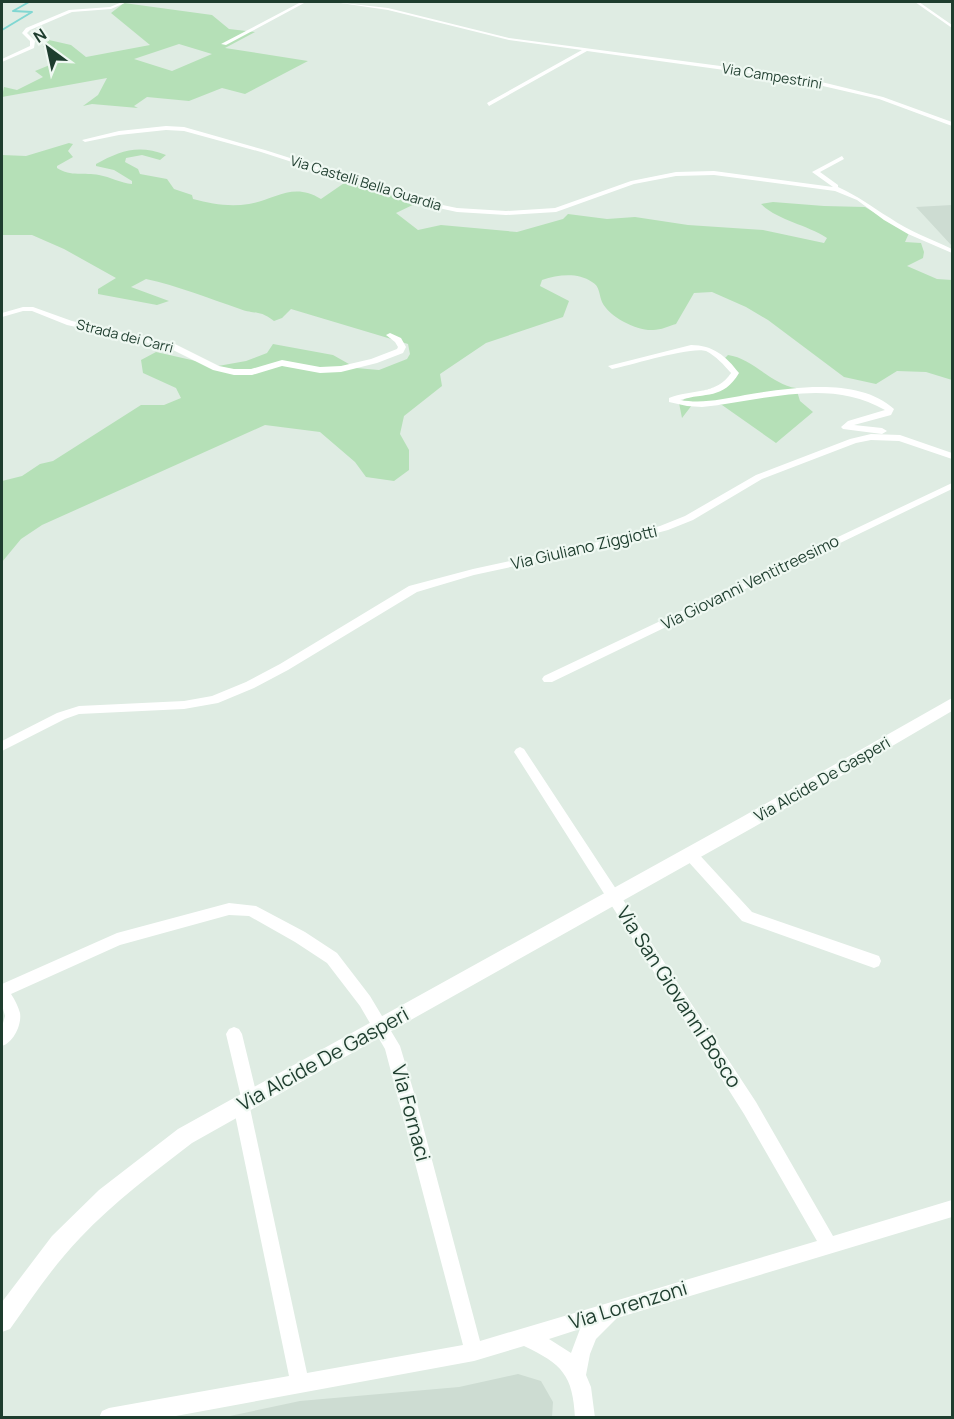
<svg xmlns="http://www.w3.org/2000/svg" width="954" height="1419" font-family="Manrope,sans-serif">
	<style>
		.built { fill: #cddcd2 }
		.green { fill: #b5e0b7; fill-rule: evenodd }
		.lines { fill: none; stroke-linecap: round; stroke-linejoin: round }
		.stream { stroke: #80d7d2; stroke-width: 2 }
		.minor { fill: #fff; fill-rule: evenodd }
		.tertiary { fill: #fff; fill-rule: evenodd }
		.labels { text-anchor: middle; stroke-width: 4.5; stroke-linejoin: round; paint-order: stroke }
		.far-street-label { font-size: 14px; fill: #1e3d2e; stroke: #eff8f2 }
		.street-label { font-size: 16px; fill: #1e3d2e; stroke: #eff8f2 }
		.near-street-label { font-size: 20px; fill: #1e3d2e; stroke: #eff8f2 }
	</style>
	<rect width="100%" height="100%" fill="#dfece3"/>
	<!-- built -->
	<path class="built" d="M952 205V246L916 207Z
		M518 1374 541 1381 553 1402 552 1417H225L300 1401 459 1387Z"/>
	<!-- green -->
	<path class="green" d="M124 3 212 15 229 29 255 32 225 48 308 61 245 94 222 88 189 101 147 97 134 106 138 108 92 104 83 106 98 95 107 78 2 97 4 87 17 90 43 77 35 71 67 58 55 50 43 47 49 40 71 45 86 57 150 45 111 13ZM179 44 212 54 172 71 134 59Z
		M69 143 73 144 68 151 73 157 57 166V168C71 177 84 172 99 175 110 177 121 183 132 184V181L114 170 96 166V164C120 151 138 144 166 155L160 160 142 155 126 158 125 162 138 169 140 174 167 179 174 189 192 195 193 199C212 204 229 207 249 204 274 200 293 181 321 199L350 179 390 192V194L423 200 396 213 418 230 441 225 517 232 563 219 568 214 607 219 635 217 688 225 763 230 824 243 827 238C806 224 779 221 761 204L773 202 824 206 865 207 909 233 905 242 921 243 924 252 923 258 907 266 937 279 952 280V380L926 372 897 371 876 384 844 377 768 320 746 307 712 292 694 293 676 324C669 326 661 330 653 330 637 331 609 317 602 302 599 295 600 286 592 282 577 272 558 275 542 280L540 286 569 301 563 317 486 343 440 374 442 386 404 416 400 434 409 450V470L394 481 366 477 355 462 320 432 265 425 42 525 21 539 2 562V481L22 476 40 464 53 461 141 405H164L181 398 176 388 143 373 141 360 156 352 218 366 246 361 267 353 273 344 333 355 356 368 379 370 407 359 410 354 408 344 291 309 282 318 274 321C258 309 256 315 240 309 208 298 178 286 146 279L131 287 169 301 157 305 98 294V289L116 278 64 249 32 235H2V155L26 156Z
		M728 355C752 358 771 384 796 388L800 401 813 412 776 443 722 405H692L682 418 679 403 690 395 728 383 731 373 725 358Z"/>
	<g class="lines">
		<!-- stream -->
		<path class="stream" d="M2 30 32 12 13 11 29 2"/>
		<!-- minor -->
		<path class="minor" d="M122 2H127L111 9 72 12 30 30 27 33 35 41 34 48 2 62V59L30 46V41L22 33 26 28 69 10 110 7Z
			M301 2H306L226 45 221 44Z
			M334 2 388 8 509 38 797 76 883 97 952 122V126L879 99 797 80 587 51 489 106 487 103 582 50 509 40 388 10Z
			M915 2H919L952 25V28Z
			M166 126 184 127 265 150 428 202 457 208 506 211 555 208 631 181 676 172 714 171 833 187 812 172 842 156 844 159 820 172 838 185V187C860 197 870 206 890 218 909 231 931 239 952 249V253L908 234 884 220 857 200 835 191 714 175 676 176 634 184 556 212 506 215 457 212 425 205 261 152 184 131 166 130 119 135 85 142 82 140 119 131Z
			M23 307H33L72 321 173 343 219 366 234 369H251L282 360 320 367 341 366 371 359 397 349 398 347 395 342 386 335 390 333 401 338 406 347 403 353 377 363 341 372 320 373 282 366 252 375H234L213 370 167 347 67 325 32 311H23L2 317V313Z
			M691 345C713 345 726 356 739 373 723 400 706 392 680 400 702 404 724 399 745 395 789 388 858 376 894 409L891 415 854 425 882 428 887 431 882 434 843 429 841 427 848 421 885 410C828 377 763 401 702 407L687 406 669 402V398C691 389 717 395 731 373 724 365 716 356 706 351 692 346 631 365 612 369L608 366Z
			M871 434 900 435 952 453V459L899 441 871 440 856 443 762 479 693 520 668 530 616 544 474 575 417 592 288 670 254 688 218 703 184 709 79 714 65 719 2 751V741L57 713 79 706 184 701 212 696 246 682 280 664 409 586 473 569 616 538 660 526 685 516 756 475 850 439Z
			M952 483V489L552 682H544L542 679 544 676Z
			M520 747 524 749 756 1102 833 1236 952 1200V1217L617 1318 596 1339 590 1354 586 1375 591 1387 595 1418H575C573 1375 562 1364 524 1346L474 1361 165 1418H99L102 1411 109 1408 289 1376 233 1105 235 1099 241 1097 226 1034 229 1029 234 1027 239 1029 242 1034 258 1100 256 1106 250 1108 307 1373 463 1345 385 1049 360 1006 327 963 295 942 249 916 229 915 120 945 11 994C15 1000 18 1006 20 1013 22 1025 13 1043 2 1046V1027L5 1016 2 1005V984L117 933 229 903 256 906 305 932 337 953 370 996 400 1046 415 1096 480 1341 817 1241 744 1114 516 755 514 752 516 749ZM580 1329 571 1353 549 1339Z
			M690 848 695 850 752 912 879 956 881 961 879 966 874 968 742 921 685 858 683 854 685 850Z"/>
		<!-- tertiary -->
		<path class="tertiary" d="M952 698V711L754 827 192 1143C153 1173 114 1202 80 1238 53 1266 32 1298 10 1329L2 1332V1302L52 1236 99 1190 178 1129 742 817Z"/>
	</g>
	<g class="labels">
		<!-- far-street labels -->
		<g class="far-street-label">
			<text transform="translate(772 76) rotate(9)" y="5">Via Campestrini</text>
			<text transform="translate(366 183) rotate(17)" y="5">Via Castelli Bella Guardia</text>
			<text transform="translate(125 336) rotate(14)" y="5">Strada dei Carri</text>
		</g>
		<!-- street labels -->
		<g class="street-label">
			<text transform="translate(584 547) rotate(-13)" y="6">Via Giuliano Ziggiotti</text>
			<text transform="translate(750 582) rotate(-26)" y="6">Via Giovanni Ventitreesimo</text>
			<text transform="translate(822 779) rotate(-30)" y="6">Via Alcide De Gasperi</text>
		</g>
		<!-- near-street labels -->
		<g class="near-street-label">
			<text transform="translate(679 997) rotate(57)" y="7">Via San Giovanni Bosco</text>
			<text transform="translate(323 1059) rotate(-29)" y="7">Via Alcide De Gasperi</text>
			<text transform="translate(411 1113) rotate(75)" y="7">Via Fornaci</text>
			<text transform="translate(628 1305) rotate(-17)" y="7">Via Lorenzoni</text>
		</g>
	</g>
	<!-- border -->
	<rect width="954" height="1419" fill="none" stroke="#1e3d2e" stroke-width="6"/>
	<!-- north arrow -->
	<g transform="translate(48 48) rotate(327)" stroke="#eff8f2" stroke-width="4.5" paint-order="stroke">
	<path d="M0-4.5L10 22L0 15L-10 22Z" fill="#1e3d2e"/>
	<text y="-9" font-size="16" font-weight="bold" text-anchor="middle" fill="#1e3d2e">N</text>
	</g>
</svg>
